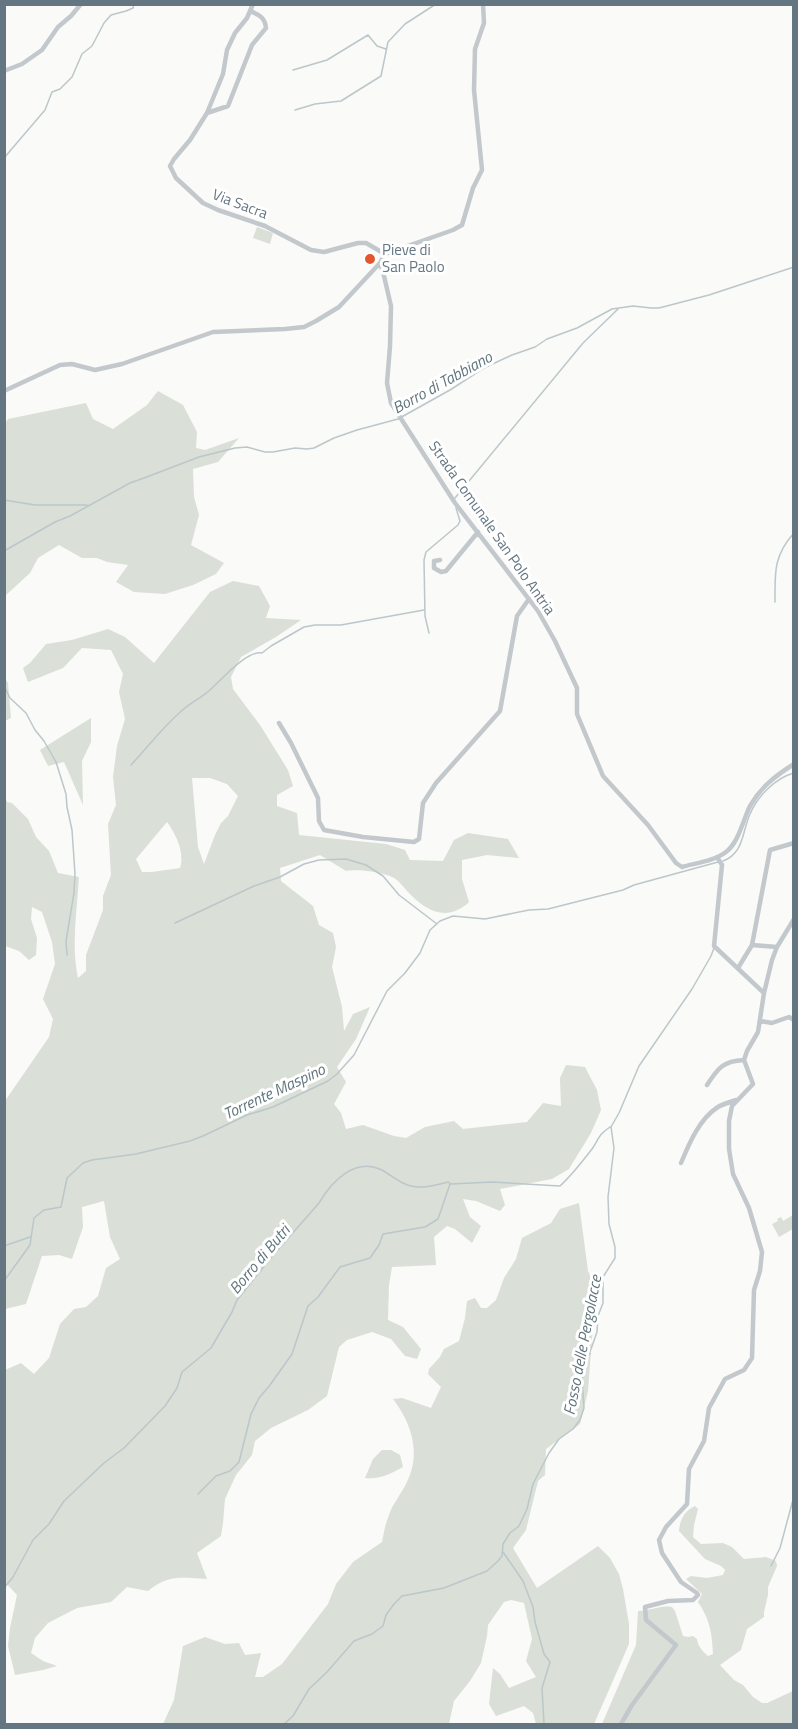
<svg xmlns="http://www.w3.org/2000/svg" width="798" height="1729" font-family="'Titillium Web',sans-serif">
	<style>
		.green { fill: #dadfd7; fill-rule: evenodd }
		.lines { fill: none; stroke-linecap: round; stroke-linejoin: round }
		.stream { stroke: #bbc7cb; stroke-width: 1.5 }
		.minor { stroke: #c3c8cc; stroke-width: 4.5 }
		.poi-dot { fill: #e4572e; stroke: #fff; stroke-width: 2 }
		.labels { text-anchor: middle; stroke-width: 6; stroke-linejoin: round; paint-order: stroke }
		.street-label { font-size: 15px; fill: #657683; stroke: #fff }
		.poi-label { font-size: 15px; fill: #657683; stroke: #fff; text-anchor: start }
		.water-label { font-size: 16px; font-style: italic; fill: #60757c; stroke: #fff }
	</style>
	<rect width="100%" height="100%" fill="#fafaf8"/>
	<!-- green -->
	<path class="green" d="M257 227 273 233 270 244 253 238Z
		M158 391 183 405 197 432 196 448 205 450 239 438 218 462 193 469 194 497 199 515 191 545 224 563 216 574 193 585 165 594 134 592 116 582 128 565 107 562 97 558H82L59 545 38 558 30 573 5 596V424L8 419 86 403 93 419 113 429 147 405Z
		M233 581 259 586 270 606 266 618 301 620 276 637 241 657 231 677 233 689 260 725 288 770 293 786 277 795V806L297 813 299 835 386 844 405 850 410 860 443 861 454 840 468 833 508 839 519 858 487 855 462 860V879L469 902C448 922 427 912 409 893 404 888 398 879 392 877 381 872 357 869 346 871L320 855 280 868 281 881 313 906 319 925 333 933 336 947 332 967 342 1007 344 1031 353 1014 370 1007 356 1039 337 1067 346 1082 334 1104 341 1113 346 1129 363 1125 394 1136 406 1138 425 1127 454 1121 463 1129 527 1122 543 1103 561 1106 560 1078 566 1065 585 1067 597 1090 601 1110 591 1133 569 1169 552 1179 500 1189 505 1205 500 1211 476 1201 463 1199 470 1217 481 1226 472 1243 455 1229 447 1226 434 1237 436 1265 392 1267 389 1285 388 1320 403 1327 421 1349 417 1359 405 1356 391 1339 372 1332 347 1340 339 1347 327 1396 308 1410 271 1428 255 1441 252 1455 236 1475 225 1499 223 1523 221 1536 197 1553 207 1579C182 1578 169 1574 148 1591L127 1587 111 1602 77 1608 48 1623 35 1638 31 1653 43 1661 57 1666 43 1670 15 1675 8 1646 10 1628 17 1595 4 1581 5 1370 21 1363 34 1374 49 1358 60 1324 74 1309 86 1307 98 1296 106 1268 120 1259 110 1237 104 1201 82 1207 83 1227 72 1259 59 1255 42 1256 26 1304 5 1309V1101L49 1037 53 1019 43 999 55 964 52 942 42 912 32 907 31 919 37 938 36 955 29 960 19 951 5 946V796L7 802 12 803 28 819 36 837 49 851 58 873 79 877C77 911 71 946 78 978L86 971V955L103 910V896L111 875 108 824 116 805 113 777 117 746 125 719 119 692 123 674 111 650 82 648 63 668 28 682 23 668 30 663 46 644 72 640 108 629 125 637 154 663 210 592ZM192 778H210L227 784 238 796 228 816 221 823 215 835 204 864 198 847ZM167 822C176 834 185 853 180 868L152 872H142L136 859Z
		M4 677 8 683 11 718 5 721Z
		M91 718V742L82 761 83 805 64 762 48 766 40 750Z
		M579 1203 588 1271 598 1292 594 1312 588 1391 580 1424 546 1449 545 1475 538 1481 526 1530 513 1548 537 1588 598 1546 610 1558 619 1574 623 1589 629 1624V1644L594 1724H536L533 1713 524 1706 496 1716 489 1704 493 1668 500 1674 509 1688 536 1677 526 1661 532 1639 524 1603 511 1600 504 1602 488 1625 487 1636 481 1663 470 1681 454 1701 449 1724H163L174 1700 183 1646 205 1637 225 1644 239 1643 245 1655 261 1653 255 1677H263L282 1664 328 1604 336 1584 353 1562 382 1542C384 1533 385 1524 389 1515 393 1503 402 1493 407 1482 421 1453 412 1424 393 1399L402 1398 431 1408 441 1387 428 1374 429 1369 440 1357 444 1349 459 1341 465 1318 467 1301 475 1298 481 1308H487L496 1300 504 1278 516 1259 522 1238 551 1223 560 1209Z
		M793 1215V1229L779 1237 772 1224 778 1221 777 1219 781 1217 783 1221Z
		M382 1450H391L400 1455 403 1467C392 1473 379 1480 365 1478L373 1459Z
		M695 1506 698 1509 694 1525 693 1537 701 1544 723 1543 732 1547 744 1559 766 1557 776 1561 777 1566 768 1587V1595L764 1612V1617L747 1629 741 1650 720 1665 734 1680 743 1685 753 1697 762 1703H767L793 1691V1724H602L636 1645 638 1611C650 1611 660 1605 672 1607L675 1611 683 1636 688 1637 693 1636 697 1639C698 1646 702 1651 708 1656L713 1654C712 1633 710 1620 698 1602L702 1594 686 1579 691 1576 707 1578 723 1575 725 1570 721 1566 705 1559 679 1531C680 1520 684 1511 695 1506Z"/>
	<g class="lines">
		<!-- stream -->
		<path class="stream" d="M293 70 327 60 368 35 377 46 386 49
			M295 110 315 104 341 101 381 76 388 42 405 24 436 4
			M4 158 45 110 52 92 60 89 72 77 82 54 92 46 104 23 111 15 126 11 133 8 134 4
			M455 498 583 343 618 309
			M4 500 35 505H87
			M4 551 55 522 70 516 130 483 144 478 199 457 235 448 247 447 265 452H273L295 448 307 449 314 448 334 438 357 430 398 419 450 390 484 368 512 355 535 347 547 339 577 328 612 309 633 306 651 308H659L709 295 794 267
			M775 602C775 574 773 556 794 533
			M429 633 425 616 424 560 426 552 458 525 460 521 456 508
			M4 686 10 698 26 713 35 730 44 741 56 762 66 794 67 807 72 830 75 874 74 893 66 941 67 955
			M131 765C149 746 164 725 185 708 193 701 203 697 211 689 222 679 247 650 262 653L271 646 304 627 315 625H341L424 610
			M723 861C744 853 742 832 750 814 757 797 775 778 794 773
			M175 923 254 886 280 877 304 864 319 860 346 859 366 865 383 876 399 895 437 924
			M4 1246 30 1237
			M4 1281 30 1245 34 1218 44 1210 61 1207 67 1178 83 1163 92 1160 136 1154 190 1141 203 1136 247 1115 273 1107 328 1081 337 1074 354 1055 387 991 405 973 420 953 430 930 440 921 453 916 485 919 529 910 548 909 623 890 634 885 718 862
			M198 1494 216 1476 230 1471 239 1462 251 1414 259 1398 270 1385 292 1354 308 1306 318 1297 340 1267 370 1258 379 1245 383 1234 425 1227 438 1219 450 1184
			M503 1552 523 1581 533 1607 535 1622 544 1654 550 1662 542 1688 544 1724
			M771 1566 780 1548 794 1496
			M4 1588 13 1577 33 1540 49 1524 64 1501 104 1463 124 1448 165 1406 177 1388 182 1372 211 1348 232 1312 237 1300 270 1259 319 1203C332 1181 355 1157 382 1170 391 1175 402 1185 411 1186 423 1189 436 1185 448 1182L451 1184 492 1182 560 1186C572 1175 582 1162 592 1149 599 1139 598 1135 610 1127
			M284 1724 293 1716 309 1689 327 1672 354 1641 372 1634 383 1626 386 1615 394 1604 402 1596 444 1588 487 1571 498 1561 502 1556 503 1544 510 1533 519 1526 527 1509 533 1484 549 1453 559 1439 573 1429 580 1420 584 1408 582 1380 584 1369 597 1332 598 1316 603 1303V1277L615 1258V1247L609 1224 608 1197 614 1148 611 1127 619 1113 639 1066 692 989 711 956 714 948"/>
		<!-- minor -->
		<path class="minor" d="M253 4 247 18 235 33 227 50 223 74 207 113 190 140 174 159 170 166 176 178 203 203 218 210 265 226 311 250 324 252 358 243H366L385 254
			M4 71 22 64 42 50 58 27 71 16 81 4
			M207 113 228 106 252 45 266 28C265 17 259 15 250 11
			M385 254 453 230 462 225 473 188 482 170 474 90 475 49 484 23 483 4
			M380 263 384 276 391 306 390 346 387 383 391 403 455 503 538 611 555 641 577 688V714L603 776 648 825 676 863 682 867C696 863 714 861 726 852 739 842 743 820 750 806 761 787 775 776 794 764
			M4 391 60 365 72 364 95 370 122 364 213 332 285 329 304 327 316 321 339 307 380 263 385 254
			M440 560 434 561V568L441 572 446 571 478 532
			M279 723 291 743 318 798 319 821 324 830 363 837 414 842 419 839 423 803 436 783 500 711 517 616 529 599
			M717 857 722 865 714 946 764 993
			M752 945 777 947
			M738 968 752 945 770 850 794 843
			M760 1021 772 1023 789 1017 794 1020
			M707 1085C718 1068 723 1061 744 1060
			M681 1163C689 1144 699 1119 718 1107 723 1104 730 1102 736 1100
			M621 1724 632 1705 676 1645 646 1620 645 1607 668 1601 693 1600 698 1595 697 1593 681 1582 662 1553 659 1540 666 1527 687 1504 689 1469 704 1441 709 1408 725 1379 744 1370 752 1358 754 1290 760 1271 762 1252 749 1208 733 1174 729 1149V1121L732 1106 753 1084 744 1060 747 1051 758 1032 764 993 772 960 777 947 794 919"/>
	</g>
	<!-- markers -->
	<circle class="poi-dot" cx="370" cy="259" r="6"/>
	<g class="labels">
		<!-- street labels -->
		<g class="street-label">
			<text transform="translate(240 204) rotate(21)" y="5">Via Sacra</text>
			<text transform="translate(492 528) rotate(55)" y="5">Strada Comunale San Polo Antria</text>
		</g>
		<!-- poi labels -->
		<g class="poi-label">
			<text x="382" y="255">Pieve di<tspan x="382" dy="17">San Paolo</tspan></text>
		</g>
		<!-- water labels -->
		<g class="water-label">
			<text transform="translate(442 382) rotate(-29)" y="6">Borro di Tabbiano</text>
			<text transform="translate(274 1091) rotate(-25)" y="6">Torrente Maspino</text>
			<text transform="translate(259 1259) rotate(-50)" y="6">Borro di Butri</text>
			<text transform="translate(582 1345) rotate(-79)" y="6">Fosso delle Pergolacce</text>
		</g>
	</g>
	<!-- border -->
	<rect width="798" height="1729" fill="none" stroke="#657683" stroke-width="12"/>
</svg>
